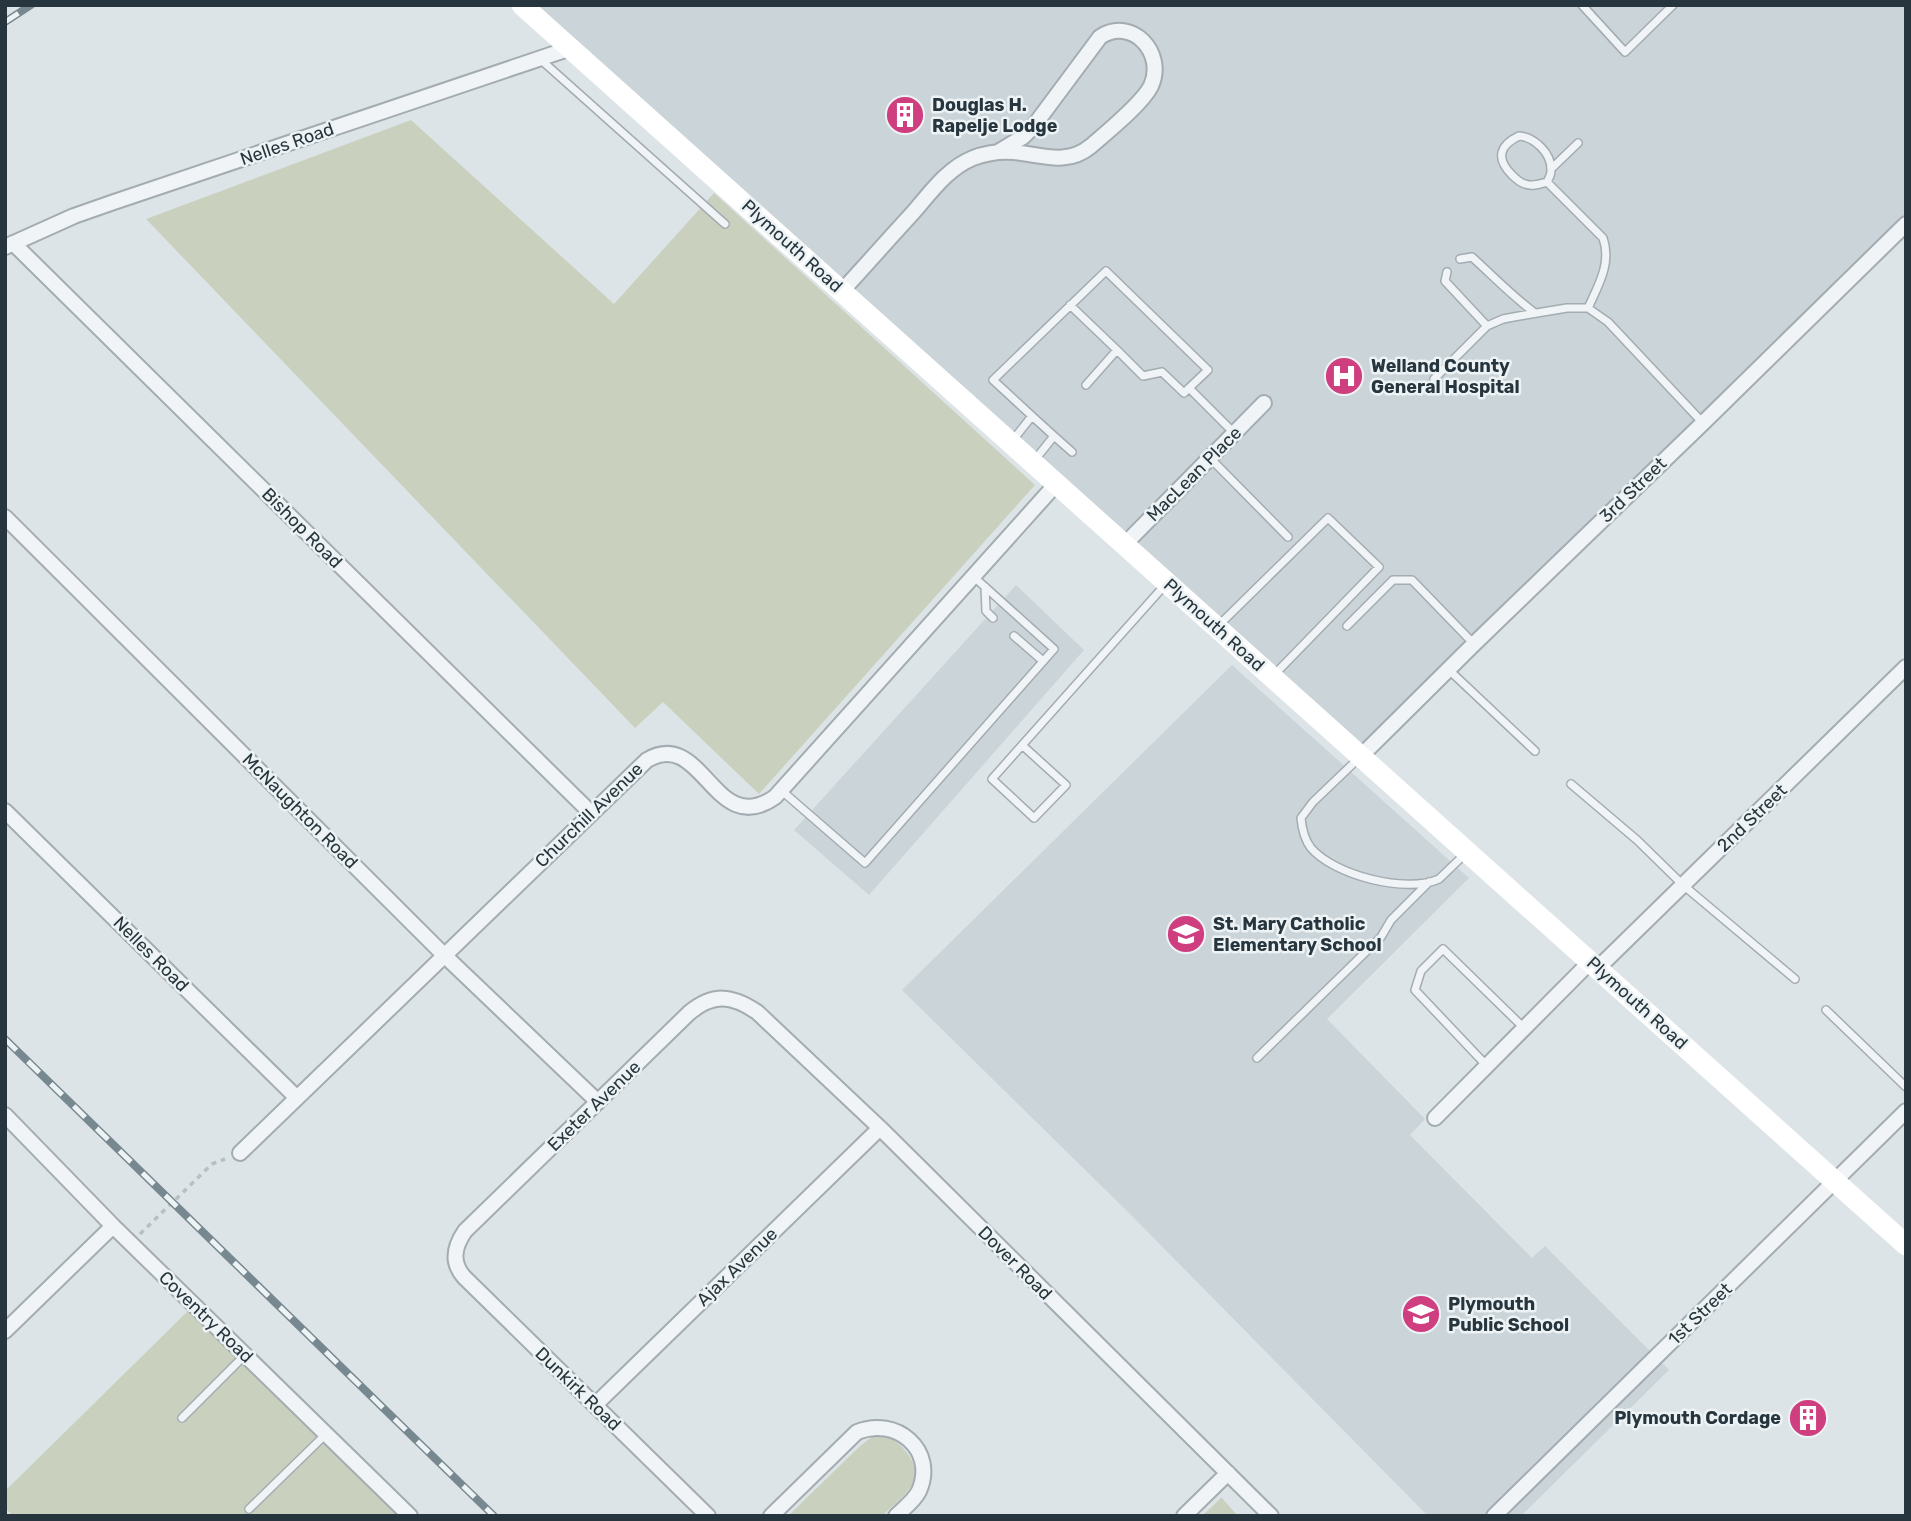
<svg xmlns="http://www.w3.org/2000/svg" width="1911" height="1521" font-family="Rubik,sans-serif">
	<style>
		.built { fill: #cbd4d9 }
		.green { fill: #c9d1be }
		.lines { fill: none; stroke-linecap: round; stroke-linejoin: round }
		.lane-casing { stroke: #a3acb1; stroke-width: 10 }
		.street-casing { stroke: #a3acb1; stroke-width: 18 }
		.path { stroke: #b8bfc2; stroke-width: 3.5; stroke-dasharray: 5 5; stroke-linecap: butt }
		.lane { stroke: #f0f4f6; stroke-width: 7 }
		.street { stroke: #f0f4f6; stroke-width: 14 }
		.secondary { stroke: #fff; stroke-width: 21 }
		.rail-casing { stroke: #778891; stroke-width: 8 }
		.rail { stroke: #edf3f5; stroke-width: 5; stroke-dasharray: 16; stroke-linecap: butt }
		.labels { text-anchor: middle; stroke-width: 5; stroke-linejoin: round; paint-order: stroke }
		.poi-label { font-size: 18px; font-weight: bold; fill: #27363e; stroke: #edf3f5; text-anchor: start }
		.street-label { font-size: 18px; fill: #27363e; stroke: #edf3f5 }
	</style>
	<rect width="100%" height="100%" fill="#dde4e7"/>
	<!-- built -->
	<path class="built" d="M522 5H1906V224L1361 756Z
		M1016 585 1084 650 869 895 794 830Z
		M1232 665 1469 878 1327 1019 1425 1119 1410 1135 1532 1258 1545 1246 1669 1370 1521 1516H1428L1129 1213 902 990Z"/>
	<!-- green -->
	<path class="green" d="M411 120 614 304 714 193 1035 485 759 794 663 702 635 728 146 219Z
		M193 1306 399 1516H13L5 1508V1491Z
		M873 1436C881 1436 888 1436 895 1441 907 1450 921 1468 913 1483 906 1496 892 1506 882 1516H788L860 1446Z
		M1221 1497 1238 1516H1202L1221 1498Z"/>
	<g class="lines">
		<!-- lane casing -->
		<g class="lane-casing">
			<path id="lane" d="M1582 5 1625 52 1673 5
				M540 59 725 224
				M1519 136C1534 137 1552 153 1551 171 1551 175 1549 178 1547 182 1540 184 1533 187 1525 184 1521 183 1515 178 1512 175 1495 158 1500 145 1519 136Z
				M1551 169 1578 143
				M1547 182 1603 238C1612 263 1598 286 1588 308
				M1460 259 1472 257C1493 276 1512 296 1535 313
				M1447 272 1445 281 1487 326
				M1070 305 1117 350
				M1434 379 1487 326 1503 319 1519 316 1567 308H1588L1608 322 1703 423
				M1086 385 1117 350 1143 376 1162 372 1184 393 1189 388
				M1032 416 993 380 1106 271 1208 370 1189 388 1234 433
				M1054 436 1072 452
				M1013 440 1032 416 1054 436 1034 461
				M1210 458 1288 537
				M985 587 986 611 993 618
				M1219 625 1328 518 1379 567 1273 676
				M1347 626 1393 580H1412L1474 644
				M1014 636 1043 661
				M1449 670 1535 751
				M1022 745 1066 785 1034 818 992 779 1164 586
				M1358 759 1313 802 1301 818C1302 829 1304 839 1311 848 1334 875 1406 894 1439 879L1466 853
				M1571 784 1637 840 1683 885 1795 979
				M782 791 865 863 1054 649 974 577
				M1826 1010 1906 1087
				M1257 1058 1381 937 1391 920 1429 882
				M1487 1066 1415 990 1421 971 1443 949 1524 1028
				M182 1418 245 1355
				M249 1509 326 1434"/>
		</g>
		<!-- street casing -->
		<g class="street-casing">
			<path id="street" d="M13 243 591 813
				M5 247 74 216 114 202 571 48
				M842 291C865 266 887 241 910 216 929 195 946 169 973 158 986 153 1000 151 1014 152 1042 155 1067 166 1091 146 1107 132 1142 104 1151 86 1166 53 1132 16 1100 37L1033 127 1023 137 998 152
				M5 517 444 955 598 1102
				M1124 545 1264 403
				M1361 756 1474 644 1703 423 1906 224
				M5 811 297 1098
				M1598 968 1906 667
				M5 1115 113 1226 410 1516
				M1435 1118 1591 961
				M240 1153 647 760C703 727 714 840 775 797L1057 483
				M5 1331 113 1226
				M595 1405 880 1128
				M708 1516 464 1277C451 1262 454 1247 465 1231L689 1013C713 993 732 995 757 1012L880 1128 1271 1516
				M771 1516 857 1432C896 1416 937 1450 919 1491 914 1501 904 1508 896 1516
				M1184 1516 1228 1473
				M1494 1516 1906 1111"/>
		</g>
		<!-- path -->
		<path class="path" d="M140 1234 212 1164 225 1159"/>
		<!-- lane -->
		<use href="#lane" class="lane"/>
		<!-- street -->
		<use href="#street" class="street"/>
		<!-- secondary -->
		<path class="secondary" d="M522 5 1906 1245"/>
		<!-- rail casing -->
		<g class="rail-casing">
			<path id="rail" d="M5 22 31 5
				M5 1039 494 1516"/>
		</g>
		<!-- rail -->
		<use href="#rail" class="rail"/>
	</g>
	<!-- icons -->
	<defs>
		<g id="building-disc" transform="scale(2.0125)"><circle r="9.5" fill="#cf3f80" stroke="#edf3f5"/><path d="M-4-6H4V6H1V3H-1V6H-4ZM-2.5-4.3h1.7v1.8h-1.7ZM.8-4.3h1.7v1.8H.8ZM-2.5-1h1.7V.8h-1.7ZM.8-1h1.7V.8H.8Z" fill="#fff"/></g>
		<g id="hospital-disc" transform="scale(2.0125)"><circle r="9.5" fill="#cf3f80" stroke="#edf3f5"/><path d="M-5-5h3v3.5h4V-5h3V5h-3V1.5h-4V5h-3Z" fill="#fff"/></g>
		<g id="school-disc" transform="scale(2.0125)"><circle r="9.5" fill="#cf3f80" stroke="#edf3f5"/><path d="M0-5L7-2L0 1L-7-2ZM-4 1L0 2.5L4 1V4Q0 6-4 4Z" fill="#fff"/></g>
	</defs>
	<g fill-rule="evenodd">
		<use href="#building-disc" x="905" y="115"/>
		<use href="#hospital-disc" x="1344" y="376"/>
		<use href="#school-disc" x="1186" y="934"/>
		<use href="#school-disc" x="1421" y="1314"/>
		<use href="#building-disc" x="1808" y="1418"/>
	</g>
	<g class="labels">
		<!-- poi labels -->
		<g class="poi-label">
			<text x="932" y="111">Douglas H.<tspan x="932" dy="21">Rapelje Lodge</tspan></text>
			<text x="1371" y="372">Welland County<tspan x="1371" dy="21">General Hospital</tspan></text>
			<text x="1213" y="930">St. Mary Catholic<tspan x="1213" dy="21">Elementary School</tspan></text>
			<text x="1448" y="1310">Plymouth<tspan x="1448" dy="21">Public School</tspan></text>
			<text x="1781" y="1424" text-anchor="end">Plymouth Cordage</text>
		</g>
		<!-- street labels -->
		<g class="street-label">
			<text transform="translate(287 144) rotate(-19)" y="6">Nelles Road</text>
			<text transform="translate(792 246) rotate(42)" y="6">Plymouth Road</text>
			<text transform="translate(1194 474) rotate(-45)" y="6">MacLean Place</text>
			<text transform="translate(1633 490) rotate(-44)" y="6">3rd Street</text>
			<text transform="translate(302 528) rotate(45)" y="6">Bishop Road</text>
			<text transform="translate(1214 625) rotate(42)" y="6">Plymouth Road</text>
			<text transform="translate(300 811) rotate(45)" y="6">McNaughton Road</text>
			<text transform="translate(589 815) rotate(-44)" y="6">Churchill Avenue</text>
			<text transform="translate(1752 818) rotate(-44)" y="6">2nd Street</text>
			<text transform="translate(151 954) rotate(45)" y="6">Nelles Road</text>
			<text transform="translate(1637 1003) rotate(42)" y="6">Plymouth Road</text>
			<text transform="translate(594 1106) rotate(-44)" y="6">Exeter Avenue</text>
			<text transform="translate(1015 1263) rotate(45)" y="6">Dover Road</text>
			<text transform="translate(737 1267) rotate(-44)" y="6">Ajax Avenue</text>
			<text transform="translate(1700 1314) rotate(-44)" y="6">1st Street</text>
			<text transform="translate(206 1317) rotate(44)" y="6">Coventry Road</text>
			<text transform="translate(578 1389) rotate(44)" y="6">Dunkirk Road</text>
		</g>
	</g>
	<!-- border -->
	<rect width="1911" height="1521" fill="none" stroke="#27363e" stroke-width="14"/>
</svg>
